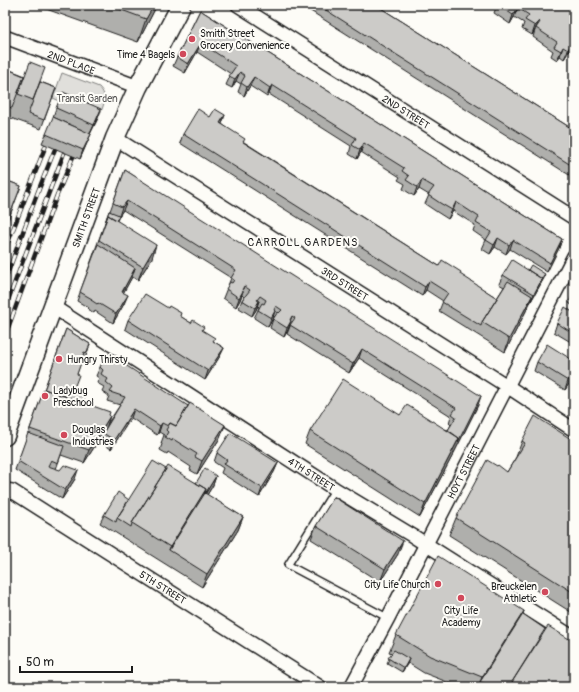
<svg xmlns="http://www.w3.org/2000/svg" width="579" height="692" font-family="Pangolin,sans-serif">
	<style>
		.green { fill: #e0dfdb; stroke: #7e7e7c }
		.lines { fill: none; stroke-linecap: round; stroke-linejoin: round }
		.lane-casing { stroke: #1c1c1c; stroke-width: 9 }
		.street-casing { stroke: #1c1c1c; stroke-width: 16 }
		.secondary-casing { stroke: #1c1c1c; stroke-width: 21 }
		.lane { stroke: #fdfcf7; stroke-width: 6 }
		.street { stroke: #fdfcf7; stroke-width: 13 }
		.secondary { stroke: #fdfcf7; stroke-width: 18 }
		.rail-casing { stroke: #1c1c1c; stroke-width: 4.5 }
		.rail { stroke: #fdfcf7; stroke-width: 3; stroke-dasharray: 9; stroke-linecap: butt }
		.wall { fill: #afafac; stroke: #1c1c1c }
		.shaded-wall { fill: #8f8e8c; stroke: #1c1c1c }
		.building { fill: #cccbc8; stroke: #1c1c1c }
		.poi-dot { fill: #d1495b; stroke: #fdfcf7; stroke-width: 1.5 }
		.labels { text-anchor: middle; stroke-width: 4; stroke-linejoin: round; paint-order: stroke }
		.poi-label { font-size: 10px; fill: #1c1c1c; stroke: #fdfcf7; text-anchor: start }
		.street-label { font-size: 10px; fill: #1c1c1c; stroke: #fdfcf7 }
		.park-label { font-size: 10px; fill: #575655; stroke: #fdfcf7 }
		.neighbourhood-label { font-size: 11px; letter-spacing: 1px; fill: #1c1c1c; stroke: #fdfcf7 }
	</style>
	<rect width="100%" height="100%" fill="#fdfcf7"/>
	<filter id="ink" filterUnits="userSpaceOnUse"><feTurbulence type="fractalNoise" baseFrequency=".025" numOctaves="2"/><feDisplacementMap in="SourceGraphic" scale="8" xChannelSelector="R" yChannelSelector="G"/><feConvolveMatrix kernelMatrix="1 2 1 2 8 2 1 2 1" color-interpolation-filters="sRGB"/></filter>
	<g filter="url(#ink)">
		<!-- green -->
		<path class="green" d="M62 73 99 87C109 97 103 107 98 118L53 98Z"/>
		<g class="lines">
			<!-- lane casing -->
			<g class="lane-casing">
				<path id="lane" d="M335 489 288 565 388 618"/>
			</g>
			<!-- street casing -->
			<g class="street-casing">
				<g id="street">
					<path id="s1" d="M238 5 574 218"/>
					<path id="s2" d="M5 37 138 87"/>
					<path id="s3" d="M115 138 507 386 574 430"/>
					<path id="s4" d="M52 306 335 489 413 536 574 638"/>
					<path id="s5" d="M5 490 12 491 320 687"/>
					<path id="s6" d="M351 687 388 618 574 256"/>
				</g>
			</g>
			<!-- secondary casing -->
			<g class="secondary-casing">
				<g id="secondary">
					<path id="s7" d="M5 436 115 138 138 87 181 5"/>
				</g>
			</g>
			<!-- lane -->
			<use href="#lane" class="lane"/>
			<!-- street -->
			<use href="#street" class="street"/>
			<!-- secondary -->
			<use href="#secondary" class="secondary"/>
			<!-- rail casing -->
			<g class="rail-casing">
				<path id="rail" d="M5 250 46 145
					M5 280 39 189 55 149
					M5 308 64 153
					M5 336 57 195 73 157"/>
			</g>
			<!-- rail -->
			<use href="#rail" class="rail"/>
		</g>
		<!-- wall -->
		<path class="wall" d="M35 5H157L138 42Z
			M301 5H376L574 130V178Z
			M496 5H565L574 11V54L569 51 564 59 560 56 557 60 551 56 553 51 533 37 535 30 532 35 522 29 524 23 514 17 510 24 494 13 497 5Z
			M200 10 562 239 559 248 547 272 510 249 506 254 495 247 490 254 482 249 486 240 473 231 475 225 453 211 448 219 437 212 425 204 429 195 419 189 414 196 403 189 405 184 398 180 400 177 361 152 357 159 349 154 351 146 269 94 267 97 250 86 244 96 238 92 241 84 236 81 232 88 226 85 231 74 197 52 185 73 173 66 177 57Z
			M5 68 56 88 41 129 5 116Z
			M56 108 98 118 90 134 87 143 80 159 42 143 46 134 82 130 53 117Z
			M210 117 222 124 244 142 439 266 460 275 497 298 504 287 499 284 503 275 528 270 545 274 544 278 530 303 527 309 505 352 439 311 443 301 426 290 422 296 180 143 183 134Z
			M125 170 478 405 455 451 420 517 305 444 310 431 400 415 448 430 451 425 449 423 451 416 359 358 349 373 287 334 290 326 288 330 284 337 270 328 273 319 275 317 274 316 272 320 268 327 254 318 258 310 259 307 258 306 256 310 252 316 239 308 242 300 244 297 242 295 240 300 236 307 223 298 231 278 123 210 119 216 117 221 152 258 138 280 132 277 123 293 124 304 113 323 95 311 94 313 88 309 89 308 77 301 109 211H110Z
			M5 180 21 186 6 226 5 225Z
			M574 291V307L569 303Z
			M574 313V344L554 332 557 323Z
			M180 316 203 331 213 341 224 348 220 356 205 380 125 329 128 320Z
			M66 329 90 344 84 362 81 361 77 374 74 388 80 393 83 402 106 426 120 405 107 401 109 396 102 391 104 387 97 383 99 378 96 376 100 367 188 406 225 425 220 438 197 474 190 470 191 467 168 452 167 454 160 450 162 444 161 443 164 435 159 432 157 435 131 418 111 449 99 441 102 435 84 463 61 455 56 469 75 479 62 499 15 470Z
			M537 362 574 376 565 390 534 371Z
			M574 389V396L572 394Z
			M522 441H574V614L449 535 456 518 507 472 516 457Z
			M217 453 278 463 274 472 259 497 221 473 223 468 214 462Z
			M166 469 196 483 216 476 213 485 207 495 243 517 238 530 202 587 100 523 104 515 129 500Z
			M316 526 398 554 380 582 311 539Z
			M524 611 523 614 574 687H460L424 673 408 663 402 672 387 663 392 653 389 652 396 635Z"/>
		<!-- shaded-wall -->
		<path class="shaded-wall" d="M154 5H157L138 42 146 19Z
			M518 8 514 17 510 24 513 15Z
			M539 21 535 30 532 35 535 26Z
			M572 42 569 51 564 59 568 50Z
			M201 43 197 52 185 73 188 64Z
			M563 47 560 56 557 60 561 51Z
			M240 72 236 81 232 88 235 79Z
			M254 77 250 86 244 96 247 87Z
			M272 85 269 94 267 97 270 88Z
			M101 109 98 118 90 134 94 125Z
			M225 115 222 124 220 123Z
			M91 134 87 143 80 159 83 150Z
			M364 143 361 152 357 159 360 150Z
			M422 180 419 189 414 196 417 187Z
			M127 201 123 210 119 216 122 207Z
			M456 202 453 211 448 219 452 210Z
			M498 238 495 247 490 254 494 245Z
			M562 239 559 248 547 272 550 263Z
			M513 240 510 249 506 254 509 245Z
			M156 245 152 258 138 280 143 267Z
			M135 268 132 277 119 301 122 292Z
			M545 274 544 278 530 303 534 294 542 279Z
			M429 281 426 290 422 296 425 287Z
			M244 286 241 295 243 291 240 300 236 307 242 290Z
			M128 295 124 304 113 323 116 314Z
			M532 296 527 309 505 352 509 339Z
			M259 301 256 310 252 316 255 308Z
			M275 311 272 320 268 327 271 318Z
			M292 316 289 324 291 321 288 330 284 337 290 320Z
			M224 348 220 356 205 380 208 371Z
			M362 349 359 358 349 373 353 364Z
			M574 372V376L565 390 568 381Z
			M481 396 478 405 455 451 420 517 425 504Z
			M134 409 131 418 111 449 114 440Z
			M110 416 106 429 103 433 102 435 84 463 89 450Z
			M162 423 159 432 157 435 160 426Z
			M225 425 220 438 197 474 202 461Z
			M278 463 274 472 259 497 262 488Z
			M78 470 75 479 62 499 65 490Z
			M216 476 213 485 201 505 204 496Z
			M206 489 200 506 169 550 170 547Z
			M243 517 238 530 202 587 207 574Z
			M403 541 398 554 380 582 385 569Z
			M524 611 518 628 480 682 482 677Z
			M409 659 407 664 402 672 404 668Z"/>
		<!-- building -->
		<path class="building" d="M63 5H69L68 7Z
			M108 5H154L146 19Z
			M318 5H376L574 130V167Z
			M498 5H565L574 11V44L572 42 568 50 563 47 561 51 554 47 557 42 536 28 540 22 539 21 535 26 525 20 529 15 518 8 513 15Z
			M200 10 562 239 550 263 513 240 509 245 498 238 494 245 486 240 491 232 476 223 479 217 456 202 452 210 440 203 428 195 434 187 422 180 417 187 406 180 409 176 402 171 404 168 364 143 360 150 352 145 356 138 272 85 270 88 254 77 247 87 241 83 245 76 240 72 235 79 229 76 236 66 201 43 188 64 177 57Z
			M30 62 45 68 33 100 18 94Z
			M5 68 24 76 12 108 5 106Z
			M40 82 56 88 44 120 28 114Z
			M63 92 101 109 94 125 56 108Z
			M198 109 210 117 215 109 225 115 220 123 245 139 243 142 439 266 442 260 461 272 460 274 497 298 482 322 481 326 442 302 448 293 429 281 425 287 183 134Z
			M53 117 91 134 83 150 46 134Z
			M5 170 8 171 5 178Z
			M125 170 481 396 458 442 459 438 448 430 456 417 452 414 456 408 362 349 353 364 290 325 295 318 292 316 290 320 291 321 287 328 273 319 278 312 279 313 282 310 276 306 274 310 275 311 271 318 258 310 262 303 264 304 266 300 260 296 257 300 259 301 255 308 242 300 250 290 244 286 242 290 243 291 239 298 226 289 230 282 232 283 234 280 231 278 236 270 127 201 122 207 113 203Z
			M5 180 21 186 9 217 5 215Z
			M109 211 119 215 117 220 108 215 105 223Z
			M108 215 156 245 143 267 99 240Z
			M98 244 135 268 122 292 128 295 116 314 98 303 97 304 91 300 92 299 80 292Z
			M512 260 542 279 534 294 503 275Z
			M531 265 545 274 540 283 542 279 528 270Z
			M508 281 532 296 509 339 482 322Z
			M145 294 168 308 169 306 181 313 180 316 191 323 193 320 204 327 202 330 215 338 213 341 224 348 208 371 128 320Z
			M565 307 574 313V334L557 323Z
			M66 329 90 344 87 353 84 352 81 363 77 374 79 375 74 388 81 391 80 393 85 395 83 402 44 389 43 393Z
			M547 344 574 361V372L568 381 537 362Z
			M107 353 188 406 176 426 170 423 168 426 162 423 160 426 134 409 114 440 103 433 125 397 110 392 113 388 106 382 108 379 101 374 103 370 100 367Z
			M343 379 400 415 407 405 459 438 425 504 310 431Z
			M44 389 110 412 109 415 110 416 89 450 30 429Z
			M190 403 225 425 202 461 195 457 197 454 173 439 172 441 165 437 168 432 166 430 170 423 176 426Z
			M535 416 574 441V593L456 518 487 460 497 466 498 465 507 472 525 443 522 441Z
			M28 433 64 446 58 463 51 460 48 466 60 470 64 465 78 470 65 490 18 461Z
			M230 433 278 463 262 488 224 464 227 460 217 453Z
			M153 461 166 469 132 523 131 527 117 518Z
			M168 466 206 489 170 547 132 523Z
			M205 468 216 476 205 494V493L206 489 196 483Z
			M118 492 129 500 117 518 116 522 104 515Z
			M205 493 243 517 207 574 169 550Z
			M334 497 403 541 385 569 316 526Z
			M438 556 524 611 482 677 430 656 396 635Z
			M523 614 545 629 512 682 511 685 510 687H496L480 682Z
			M548 626 574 642V687H520L512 682Z
			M394 650 409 659 404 668 388 658Z"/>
	</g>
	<!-- markers -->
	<g class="poi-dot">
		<circle cx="192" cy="39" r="4"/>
		<circle cx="183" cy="54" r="4"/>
		<circle cx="59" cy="359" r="4"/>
		<circle cx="45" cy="396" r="4"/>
		<circle cx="64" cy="435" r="4"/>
		<circle cx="438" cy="584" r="4"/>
		<circle cx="545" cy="592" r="4"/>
		<circle cx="461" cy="598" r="4"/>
	</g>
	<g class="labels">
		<!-- poi labels -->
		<g class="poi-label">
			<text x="200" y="37">Smith Street<tspan x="200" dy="12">Grocery Convenience</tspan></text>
			<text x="175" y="58" text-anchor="end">Time 4 Bagels</text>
			<text x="67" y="363">Hungry Thirsty</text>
			<text x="53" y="394">Ladybug<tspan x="53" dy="12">Preschool</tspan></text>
			<text x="72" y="433">Douglas<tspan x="72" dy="12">Industries</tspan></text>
			<text x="430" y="588" text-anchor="end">City Life Church</text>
			<text x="537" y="590" text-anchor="end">Breuckelen<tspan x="537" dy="12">Athletic</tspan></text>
			<text x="461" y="614" text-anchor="middle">City Life<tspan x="461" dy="12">Academy</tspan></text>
		</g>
		<!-- street labels -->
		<g class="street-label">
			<text dy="4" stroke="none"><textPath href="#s2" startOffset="71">2ND PLACE</textPath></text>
			<text dy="4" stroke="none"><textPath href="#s1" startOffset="199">2ND STREET</textPath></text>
			<text dy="4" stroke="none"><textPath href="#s7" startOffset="233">SMITH STREET</textPath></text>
			<text dy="4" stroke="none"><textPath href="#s3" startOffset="272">3RD STREET</textPath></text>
			<text dy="4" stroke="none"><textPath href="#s6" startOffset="243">HOYT STREET</textPath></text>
			<text dy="4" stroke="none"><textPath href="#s4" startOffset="309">4TH STREET</textPath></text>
			<text dy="4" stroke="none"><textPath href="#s5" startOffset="186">5TH STREET</textPath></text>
		</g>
		<!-- park labels -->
		<g class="park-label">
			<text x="87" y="102">Transit Garden</text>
		</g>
		<!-- neighbourhood labels -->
		<g class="neighbourhood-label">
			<text x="303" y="246">CARROLL GARDENS</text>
		</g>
	</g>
	<!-- margin -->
	<rect width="579" height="692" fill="none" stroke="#fdfcf7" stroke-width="20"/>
	<rect x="10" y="10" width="559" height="672" fill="none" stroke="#1c1c1c" stroke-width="1.5" filter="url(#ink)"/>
	<!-- scale -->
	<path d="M20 666v6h112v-6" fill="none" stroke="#1c1c1c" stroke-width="2"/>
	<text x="26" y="666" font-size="12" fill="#1c1c1c" stroke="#fdfcf7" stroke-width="3" paint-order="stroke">50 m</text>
</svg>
